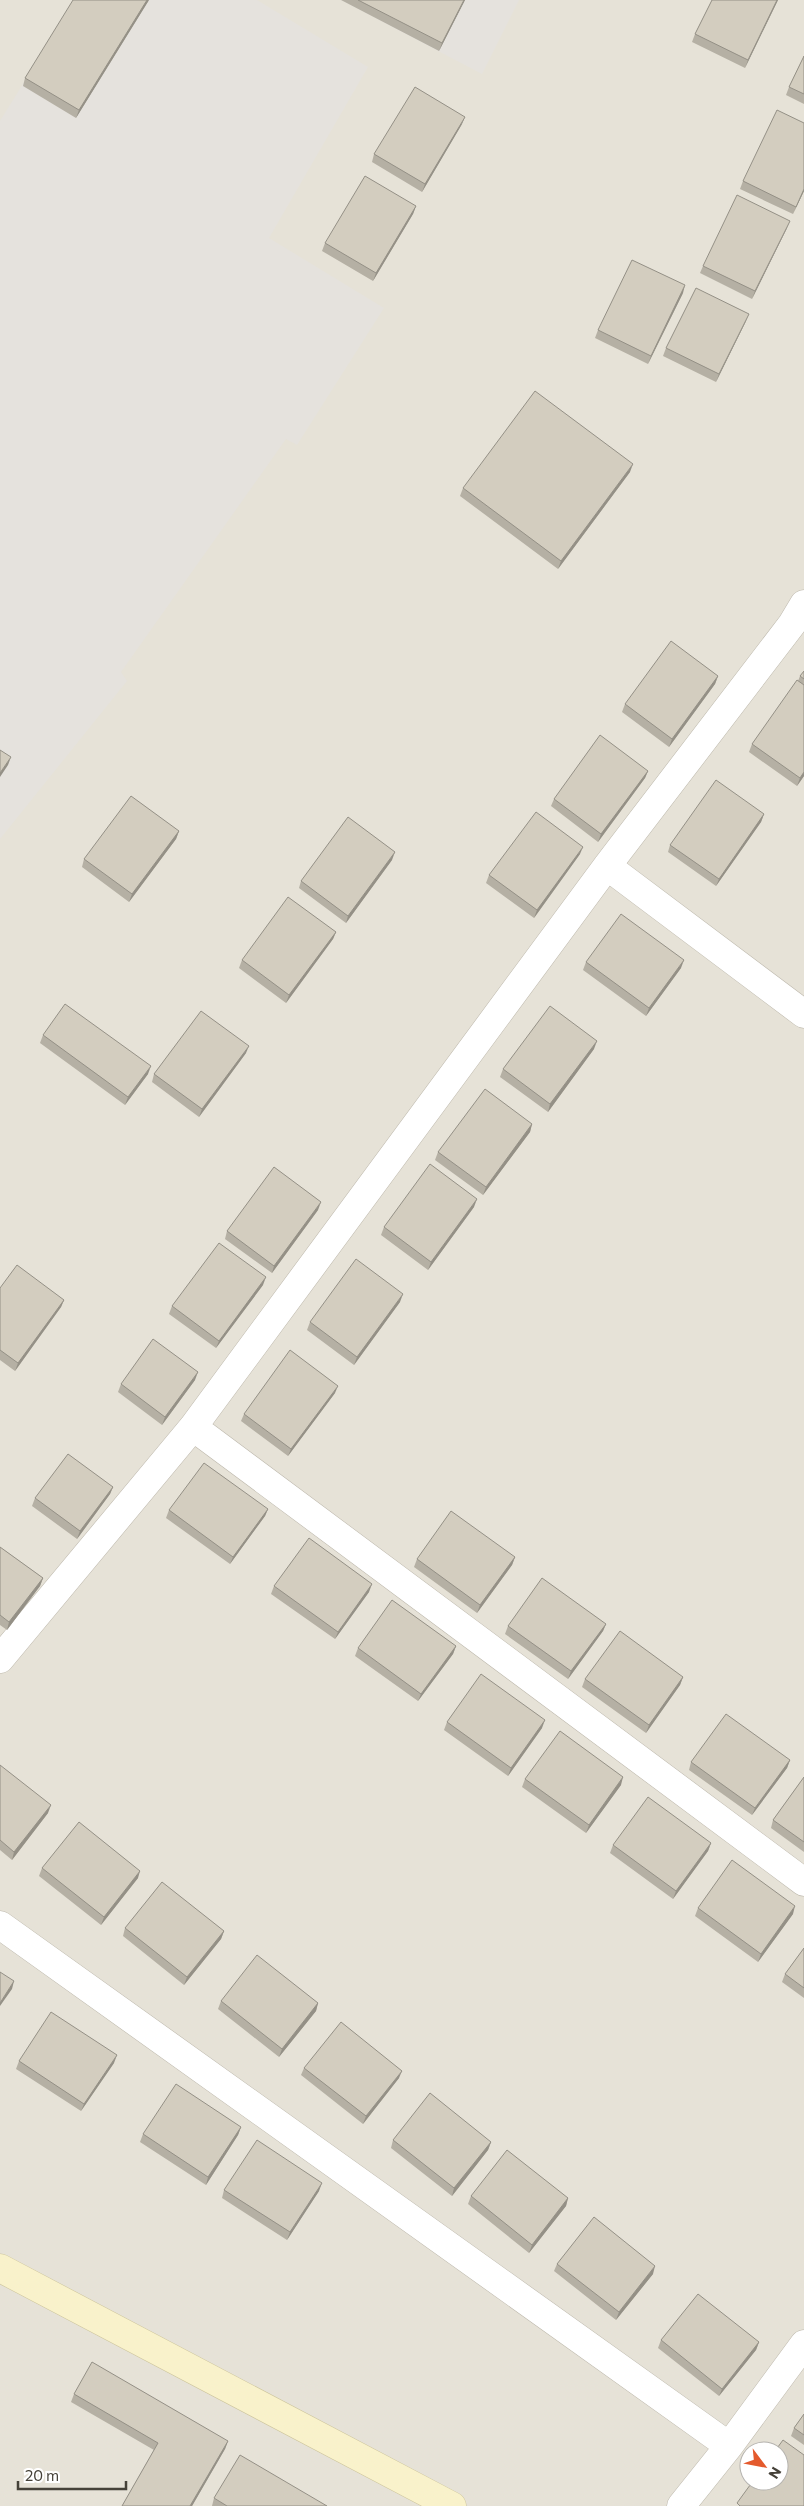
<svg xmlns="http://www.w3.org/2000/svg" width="804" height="2506" font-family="Commissioner,sans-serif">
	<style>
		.residential { fill: #e6e2d7; fill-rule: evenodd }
		.industrial { fill: #e5e2dd }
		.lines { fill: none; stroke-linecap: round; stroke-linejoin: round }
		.street-casing { stroke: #bdb8ac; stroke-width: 29 }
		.secondary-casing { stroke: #cdc59c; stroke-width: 29 }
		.street { stroke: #fff; stroke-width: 28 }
		.secondary { stroke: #f9f2cb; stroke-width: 28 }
		.wall { fill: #b5b0a4 }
		.shaded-wall { fill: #949086 }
		.building { fill: #d3cdbf; stroke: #949086 }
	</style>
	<rect width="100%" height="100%" fill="#f2f0e8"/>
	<!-- residential -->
	<path class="residential" d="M0 0H804V2506H0ZM749 2451H779V2481H749Z"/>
	<!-- industrial -->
	<path class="industrial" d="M75 0H257L368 67 269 238 384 308 297 445 286 439 121 672 127 681 0 839V121Z
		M341 0H519L482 74Z"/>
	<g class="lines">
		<!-- street casing -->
		<g class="street-casing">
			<path id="street" d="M607 866 804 1014
				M193 1427 804 1882
				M0 1659 193 1427 607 866 792 624 804 604
				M0 1925 729 2446
				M681 2506 729 2446 804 2344"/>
		</g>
		<!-- secondary casing -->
		<g class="secondary-casing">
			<path id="secondary" d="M0 2268 452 2506"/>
		</g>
		<!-- street -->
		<use href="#street" class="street"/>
		<!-- secondary -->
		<use href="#secondary" class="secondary"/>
	</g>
	<!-- wall -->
	<path class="wall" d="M149 0 76 118 23 86 25 78Z
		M341 0H465L439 51Z
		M712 0H778L745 68 692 42 695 34Z
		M804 56V104L786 95 789 87Z
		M804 123V191L793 214 740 189 743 181Z
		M462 124 422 192 372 162 374 154Z
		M416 206 413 214 373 281 322 251 325 243Z
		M787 228 752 299 700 273 703 266Z
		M683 293 648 364 595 338 598 330Z
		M746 321 716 382 663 356 666 348Z
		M630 472 558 569 460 496 463 488Z
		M804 671V776L797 786 749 752 752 744 798 681 800 676Z
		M718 676 715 684 669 747 622 712 625 704Z
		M648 771 645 778 598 842 551 806 554 799Z
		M764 814 761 822 716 886 668 852 670 845Z
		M179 831 176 839 129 902 82 867 84 859Z
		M580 854 534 918 486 883 489 875Z
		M392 860 346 923 299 888 301 881Z
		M336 932 333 939 286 1003 239 968 242 960Z
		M586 962 681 968 646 1016 583 970Z
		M43 1035 148 1074 125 1105 40 1043Z
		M594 1049 548 1112 500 1077 503 1069Z
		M246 1053 199 1117 152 1082 154 1074Z
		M532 1124 530 1132 483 1195 435 1160 438 1152Z
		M474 1207 428 1270 381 1235 384 1227Z
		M318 1210 272 1273 225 1239 227 1231Z
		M263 1285 216 1348 169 1314 172 1306Z
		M0 1288 64 1300 61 1307 15 1371 0 1360Z
		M400 1302 354 1365 307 1330 310 1322Z
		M195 1380 162 1425 118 1392 121 1384Z
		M335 1393 288 1456 241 1421 244 1414Z
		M113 1487 110 1494 77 1539 32 1506 35 1498Z
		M268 1509 265 1516 230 1564 166 1518 169 1510Z
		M0 1547 43 1578 40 1586 7 1630 0 1625Z
		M515 1557 512 1565 477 1613 414 1567 417 1559Z
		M274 1586 369 1592 335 1639 271 1594Z
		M606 1624 603 1631 568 1679 505 1634 508 1626Z
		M456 1646 453 1654 418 1701 355 1656 358 1648Z
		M683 1677 680 1685 646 1733 582 1687 585 1679Z
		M447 1722 542 1728 508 1776 444 1730Z
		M790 1760 787 1768 752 1815 689 1770 691 1762Z
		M0 1765 48 1813 12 1860 0 1850Z
		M804 1777V1852L771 1828 773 1820Z
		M525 1779 621 1785 586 1833 522 1787Z
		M711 1843 708 1851 673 1899 610 1853 613 1845Z
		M42 1868 138 1878 101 1925 39 1876Z
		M698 1908 793 1914 758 1962 695 1916Z
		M125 1928 224 1931 221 1939 184 1985 123 1936Z
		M804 1948V1998L782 1982 785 1974Z
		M221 2001 318 2003 316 2011 279 2057 218 2009Z
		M19 2061 114 2063 81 2111 16 2069Z
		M304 2068 399 2078 363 2124 301 2075Z
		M241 2127 238 2135 206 2185 140 2142 143 2134Z
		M393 2140 491 2142 488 2150 452 2196 391 2148Z
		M224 2190 319 2191 287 2240 222 2198Z
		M471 2196 568 2198 566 2206 529 2253 468 2204Z
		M557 2264 653 2274 616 2320 554 2271Z
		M661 2340 759 2342 756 2350 719 2396 658 2348Z
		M74 2394 228 2441 225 2449 192 2506H122L154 2450 71 2402Z
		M804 2414V2445L791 2436 794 2428Z
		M214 2498 327 2506H212Z"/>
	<!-- shaded-wall -->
	<path class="shaded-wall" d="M147 0H149L76 118 79 110Z
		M464 0H465L439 51 442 43Z
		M777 0H778L745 68 748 60Z
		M465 117 462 124 422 192 425 184Z
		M804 189V191L793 214 796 207Z
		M416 206 413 214 373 281 376 273Z
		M790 221 787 228 752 299 755 291Z
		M685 285 683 293 648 364 651 356Z
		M749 314 746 321 716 382 719 374Z
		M633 464 630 472 558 569 561 561Z
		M718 676 715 684 669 747 672 739Z
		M11 757 8 765 0 777V773Z
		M648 771 645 778 598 842 601 834Z
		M804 772V776L797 786 800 778Z
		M764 814 761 822 716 886 719 879Z
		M179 831 176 839 129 902 132 894Z
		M583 847 580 854 534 918 537 910Z
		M395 852 392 860 346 923 348 916Z
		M336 932 333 939 286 1003 289 995Z
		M684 960 681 968 646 1016 649 1008Z
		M597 1041 594 1049 548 1112 550 1104Z
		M249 1046 246 1053 199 1117 202 1109Z
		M151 1066 148 1074 125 1105 128 1097Z
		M532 1124 530 1132 483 1195 486 1187Z
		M477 1199 474 1207 428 1270 431 1262Z
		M321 1202 318 1210 272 1273 274 1266Z
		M266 1277 263 1285 216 1348 219 1341Z
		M403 1294 400 1302 354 1365 357 1357Z
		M64 1300 61 1307 15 1371 18 1363Z
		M198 1372 195 1380 162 1425 165 1417Z
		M338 1386 335 1393 288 1456 291 1449Z
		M113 1487 110 1494 77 1539 80 1531Z
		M268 1509 265 1516 230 1564 233 1557Z
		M515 1557 512 1565 477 1613 480 1605Z
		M43 1578 40 1586 7 1630 9 1622Z
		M372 1584 369 1592 335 1639 338 1632Z
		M606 1624 603 1631 568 1679 571 1671Z
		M456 1646 453 1654 418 1701 421 1694Z
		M683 1677 680 1685 646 1733 649 1725Z
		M545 1720 542 1728 508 1776 511 1768Z
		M790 1760 787 1768 752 1815 755 1808Z
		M623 1777 621 1785 586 1833 589 1825Z
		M51 1805 48 1813 12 1860 14 1852Z
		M711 1843 708 1851 673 1899 676 1891Z
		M140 1871 138 1878 101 1925 104 1917Z
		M795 1906 793 1914 758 1962 761 1954Z
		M224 1931 221 1939 184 1985 187 1977Z
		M14 1981 12 1989 0 2006V2003Z
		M318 2003 316 2011 279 2057 282 2049Z
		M117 2055 114 2063 81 2111 84 2104Z
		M402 2071 399 2078 363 2124 366 2116Z
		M241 2127 238 2135 206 2185 208 2177Z
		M491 2142 488 2150 452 2196 454 2188Z
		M322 2183 319 2191 287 2240 290 2232Z
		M568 2198 566 2206 529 2253 532 2245Z
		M655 2266 653 2274 616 2320 619 2312Z
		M759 2342 756 2350 719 2396 722 2389Z
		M228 2441 225 2449 192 2506H190Z"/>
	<!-- building -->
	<path class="building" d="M73 0H147L79 110 25 78Z
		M358 0H464L442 43Z
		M712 0H777L748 60 695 34Z
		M804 56V94L789 87Z
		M415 87 465 117 425 184 374 154Z
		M777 110 804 123V189L796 207 743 181Z
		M365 176 416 206 376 273 325 243Z
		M737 195 790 221 755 291 703 266Z
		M632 260 685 285 651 356 598 330Z
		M696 288 749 314 719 374 666 348Z
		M535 391 633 464 561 561 463 488Z
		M671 641 718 676 672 739 625 704Z
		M804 671V679L800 676Z
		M797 680 804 685V772L800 778 752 744Z
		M600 735 648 771 601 834 554 799Z
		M0 750 11 757 0 773Z
		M716 780 764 814 719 879 670 845Z
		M131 796 179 831 132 894 84 859Z
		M536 812 583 847 537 910 489 875Z
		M348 817 395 852 348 916 301 881Z
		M288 897 336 932 289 995 242 960Z
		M621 914 684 960 649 1008 586 962Z
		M65 1004 151 1066 128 1097 43 1035Z
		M550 1006 597 1041 550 1104 503 1069Z
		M201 1011 249 1046 202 1109 154 1074Z
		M485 1089 532 1124 486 1187 438 1152Z
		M430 1164 477 1199 431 1262 384 1227Z
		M274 1167 321 1202 274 1266 227 1231Z
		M219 1243 266 1277 219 1341 172 1306Z
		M356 1259 403 1294 357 1357 310 1322Z
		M17 1265 64 1300 18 1363 0 1350V1288Z
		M153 1339 198 1372 165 1417 121 1384Z
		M290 1350 338 1386 291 1449 244 1414Z
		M68 1454 113 1487 80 1531 35 1498Z
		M204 1463 268 1509 233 1557 169 1510Z
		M451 1511 515 1557 480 1605 417 1559Z
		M309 1538 372 1584 338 1632 274 1586Z
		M0 1547 43 1578 9 1622 0 1615Z
		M542 1578 606 1624 571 1671 508 1626Z
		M392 1600 456 1646 421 1694 358 1648Z
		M620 1631 683 1677 649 1725 585 1679Z
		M481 1674 545 1720 511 1768 447 1722Z
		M726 1714 790 1760 755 1808 691 1762Z
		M560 1731 623 1777 589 1825 525 1779Z
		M0 1765 51 1805 14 1852 0 1840Z
		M804 1777V1842L773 1820Z
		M648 1797 711 1843 676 1891 613 1845Z
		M79 1822 140 1871 104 1917 42 1868Z
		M732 1860 795 1906 761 1954 698 1908Z
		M162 1882 224 1931 187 1977 125 1928Z
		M804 1948V1988L785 1974Z
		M257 1955 318 2003 282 2049 221 2001Z
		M0 1972 14 1981 0 2003Z
		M51 2012 117 2055 84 2104 19 2061Z
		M341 2022 402 2071 366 2116 304 2068Z
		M176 2084 241 2127 208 2177 143 2134Z
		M430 2093 491 2142 454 2188 393 2140Z
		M257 2140 322 2183 290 2232 224 2190Z
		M507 2150 568 2198 532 2245 471 2196Z
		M594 2217 655 2266 619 2312 557 2264Z
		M698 2294 759 2342 722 2389 661 2340Z
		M92 2362 228 2441 190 2506H122L158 2443 74 2394Z
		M804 2414V2435L794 2428Z
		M783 2440 804 2455V2506H740L737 2503 753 2481H779V2451H775Z
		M240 2455 327 2506H227L214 2498Z"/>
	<!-- north arrow -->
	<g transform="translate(764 2466) rotate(122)"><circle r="24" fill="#ffffff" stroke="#b5b3af"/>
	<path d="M0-4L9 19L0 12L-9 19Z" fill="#e45a2d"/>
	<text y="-8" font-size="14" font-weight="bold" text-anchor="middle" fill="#454138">N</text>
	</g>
	<!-- scale -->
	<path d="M18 2481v8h108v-8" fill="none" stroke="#454138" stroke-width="2.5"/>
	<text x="25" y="2481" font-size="15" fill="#454138" stroke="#ffffff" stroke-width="4" paint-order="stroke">20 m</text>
</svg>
